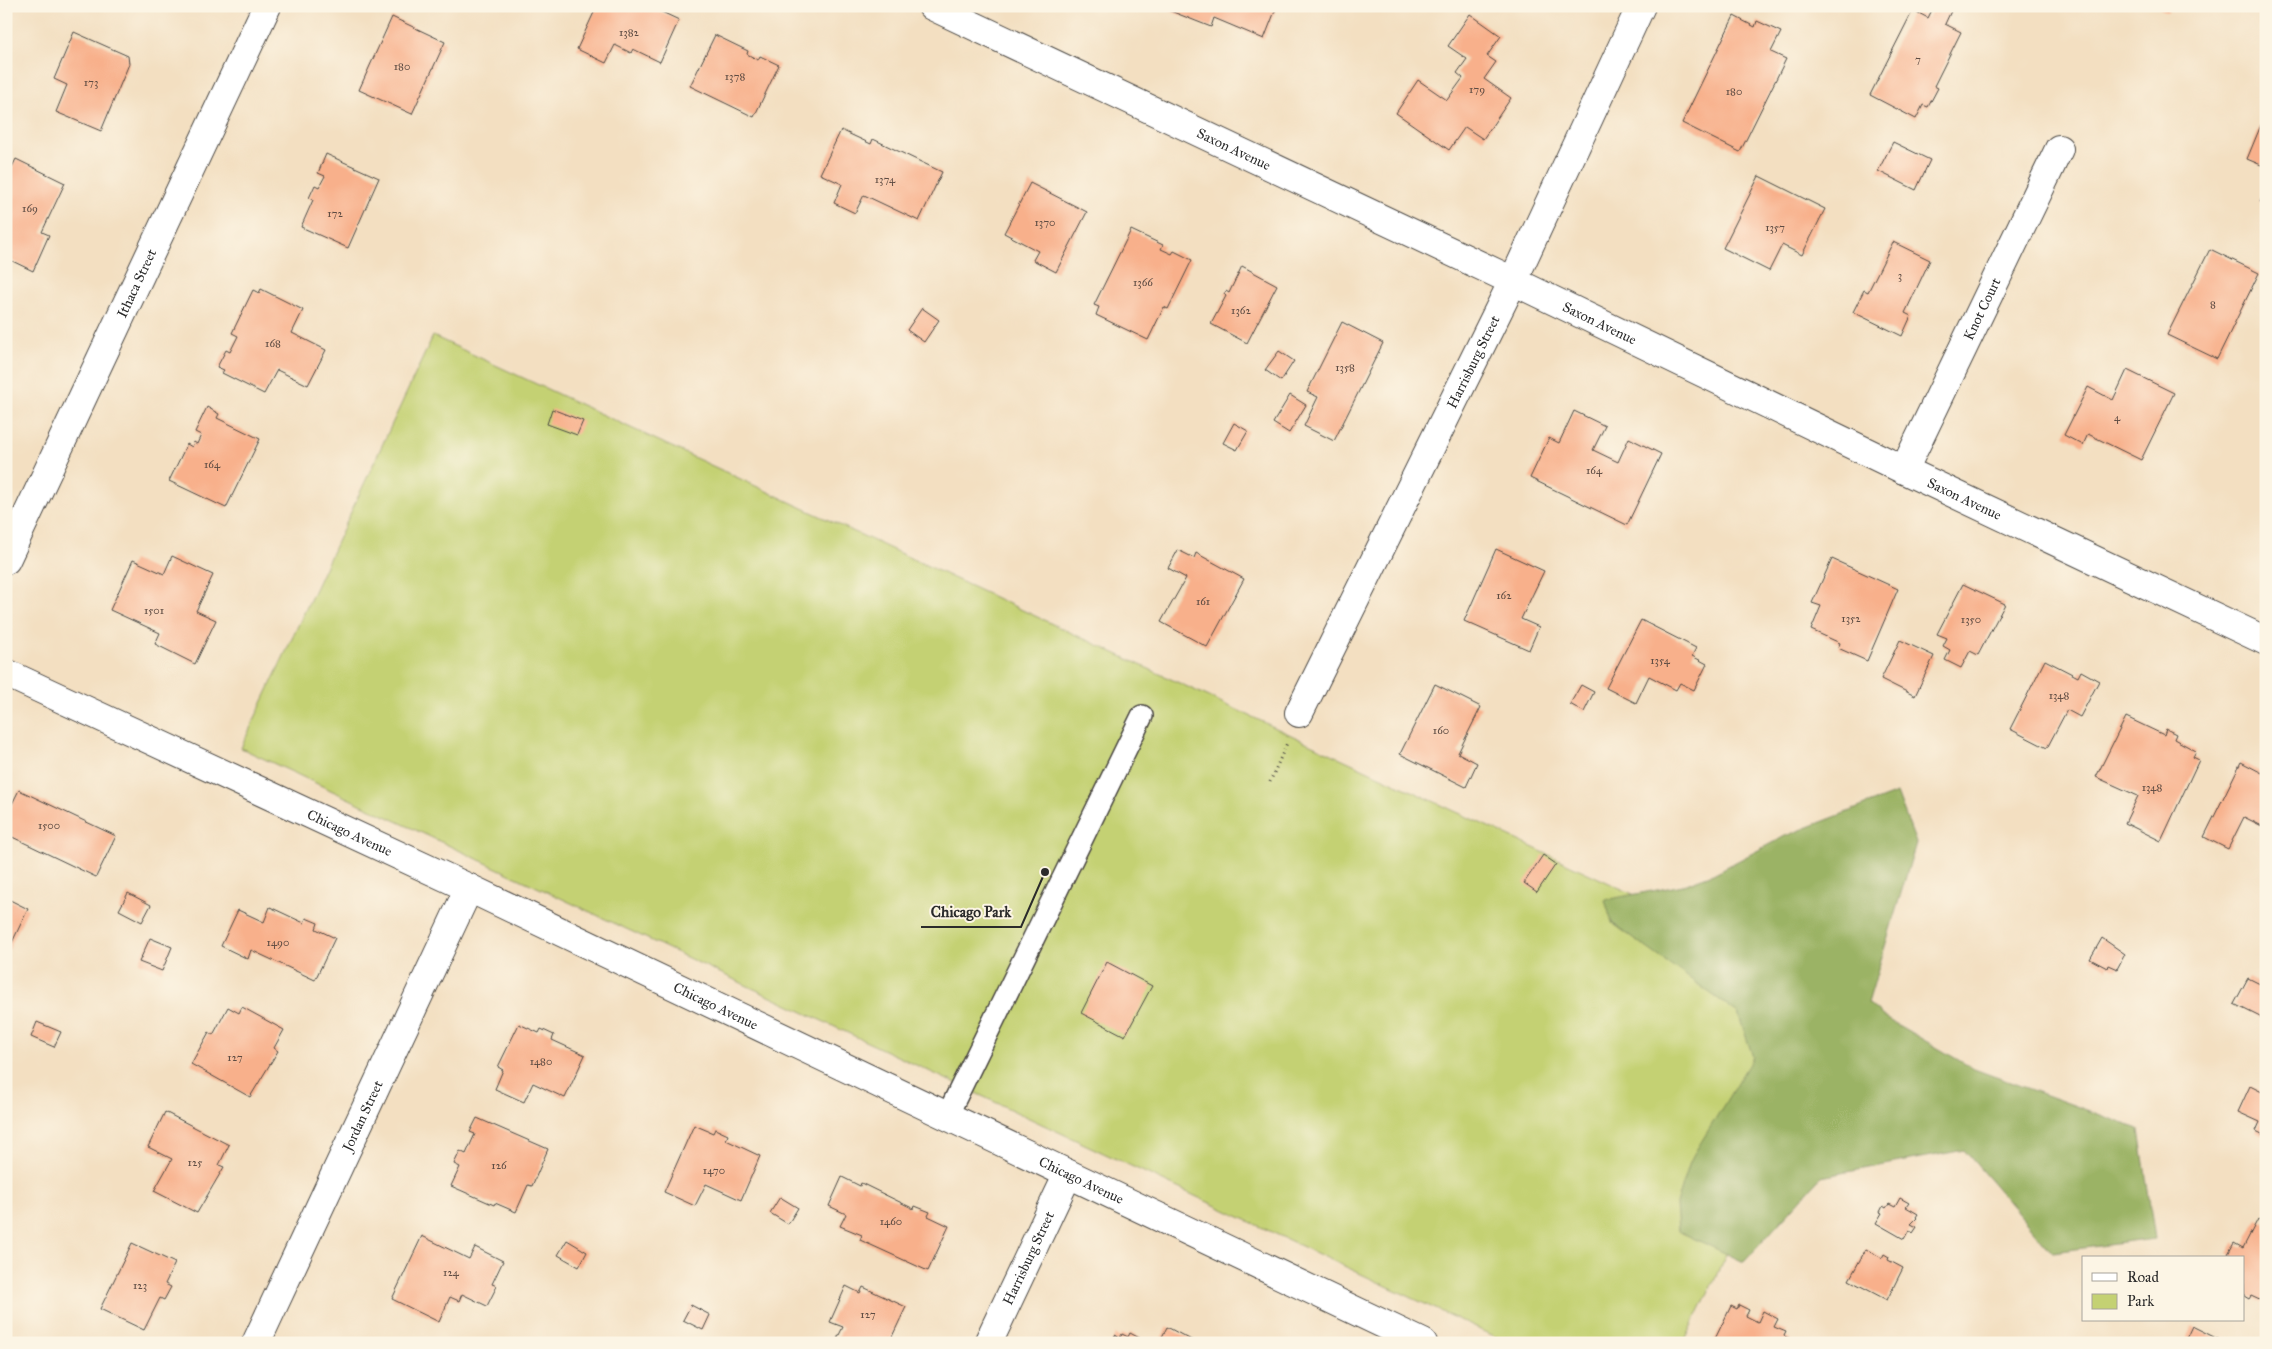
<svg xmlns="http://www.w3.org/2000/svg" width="2272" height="1349" font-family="'IM FELL Great Primer',serif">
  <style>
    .green { fill: #c4d173; stroke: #787e4f }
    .forest { fill: #9bb365; stroke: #636f48 }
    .building { fill: #f8b08b }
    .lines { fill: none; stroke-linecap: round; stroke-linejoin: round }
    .lane-casing { stroke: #494642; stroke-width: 24 }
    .street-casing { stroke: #494642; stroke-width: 30 }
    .secondary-casing { stroke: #494642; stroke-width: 30 }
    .path { stroke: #494642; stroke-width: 3; stroke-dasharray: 1 4; stroke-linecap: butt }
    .lane { stroke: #fff; stroke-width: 21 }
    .street { stroke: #fff; stroke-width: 28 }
    .secondary { stroke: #fff; stroke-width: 28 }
    .labels { text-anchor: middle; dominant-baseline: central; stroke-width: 4; stroke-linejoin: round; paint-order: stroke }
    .number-label { font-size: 11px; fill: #5e4c43 }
    .street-label { font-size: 14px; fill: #2b2b2b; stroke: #fcf5e5 }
    .leader { fill: none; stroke: #2b2b2b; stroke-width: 2 }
    .callout-dot { fill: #2b2b2b; stroke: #fcf5e5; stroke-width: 2 }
    .callout-label { font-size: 15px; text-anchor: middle; font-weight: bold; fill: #2b2b2b; stroke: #fcf5e5; stroke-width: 4; stroke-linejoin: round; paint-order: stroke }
  </style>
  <rect width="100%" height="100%" fill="#fcf5e5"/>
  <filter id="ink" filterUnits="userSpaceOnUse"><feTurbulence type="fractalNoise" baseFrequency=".02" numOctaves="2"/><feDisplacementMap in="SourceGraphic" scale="10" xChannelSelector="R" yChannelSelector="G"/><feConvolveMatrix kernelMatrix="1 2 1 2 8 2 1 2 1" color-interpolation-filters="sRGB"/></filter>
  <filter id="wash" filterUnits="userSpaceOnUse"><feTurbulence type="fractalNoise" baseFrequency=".0096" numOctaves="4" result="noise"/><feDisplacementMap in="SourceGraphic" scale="20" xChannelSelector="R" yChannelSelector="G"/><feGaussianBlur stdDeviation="1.12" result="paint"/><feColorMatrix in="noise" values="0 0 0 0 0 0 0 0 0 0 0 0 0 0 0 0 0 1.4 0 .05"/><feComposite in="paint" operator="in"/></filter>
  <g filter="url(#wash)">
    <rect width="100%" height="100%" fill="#f3dfc1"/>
    <polygon class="green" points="433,336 1850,995 1684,1343 1508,1343 241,748"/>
    <polygon class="forest" points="1897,793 1916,843 1868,1003 1884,1017 1974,1069 2139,1129 2155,1239 2052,1252 1964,1150 1821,1177 1744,1262 1678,1231 1676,1204 1689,1162 1753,1057 1738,1013 1612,923 1605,900 1683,885 1713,874 1785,836"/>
    <g id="blocks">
      <g class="building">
        <polygon points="597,6 649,6 679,20 660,62 633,49 631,53 615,45 606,63 577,49"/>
        <polygon points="1169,6 1277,6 1264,39 1214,18 1211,27 1168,10"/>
        <polygon points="1934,6 1942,6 1951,11 1945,24 1961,32 1934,86 1938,88 1928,107 1923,105 1916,119 1870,95 1913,10 1928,18"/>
        <polygon points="2156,6 2171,6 2167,12"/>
        <polygon points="1470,14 1501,36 1487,56 1496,62 1484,79 1511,98 1483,139 1465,127 1449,150 1396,113 1418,80 1447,100 1463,78 1457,73 1467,59 1448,46"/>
        <polygon points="1734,16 1755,27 1757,21 1781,32 1771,52 1786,59 1740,152 1682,123"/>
        <polygon points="392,17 445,42 412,114 359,90"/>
        <polygon points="74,32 128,56 129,64 101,131 56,112 67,85 54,79"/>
        <polygon points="715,35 748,51 747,54 758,60 760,56 779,65 754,117 690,86"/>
        <polygon points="2266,113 2266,167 2247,159"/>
        <polygon points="841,130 871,144 873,139 942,172 919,221 864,195 855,213 834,203 842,184 820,174"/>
        <polygon points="1893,142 1930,160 1916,190 1878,171"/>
        <polygon points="326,154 379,178 348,248 301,227 313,200 309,198 315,185 319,187 325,176 318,173"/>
        <polygon points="16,159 65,183 42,232 49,235 33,271 6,258 6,179"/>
        <polygon points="1759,176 1825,209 1802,255 1782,245 1769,271 1723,248"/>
        <polygon points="1030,183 1087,212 1056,272 1033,260 1038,251 1004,233"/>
        <polygon points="2266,188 2266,205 2260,202"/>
        <polygon points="1131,230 1163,245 1161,249 1172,254 1174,251 1192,260 1168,309 1164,307 1148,340 1096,315 1099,307 1094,305"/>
        <polygon points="1893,242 1930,260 1905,313 1911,316 1902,336 1853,312 1864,290 1868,292"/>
        <polygon points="2210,249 2259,273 2217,359 2167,335"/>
        <polygon points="1242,266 1277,285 1247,343 1211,324 1226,296 1224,294 1226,291 1229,293"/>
        <polygon points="261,289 303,310 292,333 326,350 308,385 277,370 264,394 222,373 224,370 217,367 226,350 230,352 238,336 232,333 253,290 259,293"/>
        <polygon points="922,308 939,320 924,342 907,330"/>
        <polygon points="1342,322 1383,343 1334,441 1304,426 1318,397 1307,392"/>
        <polygon points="1279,351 1294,361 1281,381 1265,370"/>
        <polygon points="2127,370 2174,393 2141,460 2088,434 2083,445 2064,435 2088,387 2113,400"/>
        <polygon points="1290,395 1306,405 1289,433 1273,423"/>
        <polygon points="207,407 219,414 217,418 260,439 226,508 169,481 187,444 192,447 194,442 197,444 201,435 195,432"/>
        <polygon points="552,409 583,421 577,435 547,424"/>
        <polygon points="1574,411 1605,426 1593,450 1618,462 1629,438 1661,454 1627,525 1530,478 1549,438 1559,443"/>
        <polygon points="1234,423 1248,431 1237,450 1223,443"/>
        <polygon points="1496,549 1544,571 1521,619 1539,627 1529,650 1464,621"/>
        <polygon points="1178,550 1194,558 1196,553 1244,579 1207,647 1161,622 1186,578 1168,568"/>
        <polygon points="172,556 213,575 196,611 216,620 195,664 155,644 160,633 110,610 133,560 164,574"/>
        <polygon points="1832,559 1898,589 1867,661 1838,648 1840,643 1811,630 1821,606 1812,603"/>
        <polygon points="1963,584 2005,604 1978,655 1970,651 1961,668 1945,660 1950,650 1943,646 1947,638 1937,634"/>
        <polygon points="1641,620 1696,648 1692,656 1707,664 1694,690 1680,683 1676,690 1649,676 1636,703 1606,688"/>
        <polygon points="1900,640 1934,656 1915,696 1881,679"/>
        <polygon points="2045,660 2078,677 2081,671 2099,681 2080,717 2067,710 2047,748 2010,729"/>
        <polygon points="1435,684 1481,707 1458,753 1477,763 1466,787 1400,754"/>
        <polygon points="1581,685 1594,692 1584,712 1570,704"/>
        <polygon points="2126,717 2164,735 2166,729 2176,734 2174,739 2196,751 2193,757 2199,760 2161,841 2125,823 2138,796 2096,777"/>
        <polygon points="2241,762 2266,775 2266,828 2244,817 2228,849 2204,837"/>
        <polygon points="19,790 116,836 96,877 6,834 6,816"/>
        <polygon points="1543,855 1556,864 1537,892 1524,883"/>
        <polygon points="128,893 151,905 142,922 119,910"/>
        <polygon points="6,898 28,909 6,955"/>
        <polygon points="270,907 304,923 306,918 318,923 316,929 335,938 315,980 251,950 248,959 221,946 238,910 264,922"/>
        <polygon points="150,938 172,947 162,971 139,962"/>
        <polygon points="2102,938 2125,954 2117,969 2108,965 2107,968 2090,959"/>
        <polygon points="1107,962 1152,986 1125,1036 1081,1013"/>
        <polygon points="2248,978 2266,987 2266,1020 2234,1004"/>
        <polygon points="228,1007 239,1013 242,1007 284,1030 274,1048 278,1051 250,1097 191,1064 209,1032 213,1035"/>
        <polygon points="37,1022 61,1032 54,1047 31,1037"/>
        <polygon points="519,1024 539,1033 541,1029 554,1035 552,1040 585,1055 565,1098 533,1083 524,1102 495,1089 503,1070 498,1067"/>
        <polygon points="2250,1086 2266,1094 2266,1136 2256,1131 2260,1122 2238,1112"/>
        <polygon points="165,1112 229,1145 219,1165 224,1167 197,1213 154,1191 172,1159 148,1147"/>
        <polygon points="477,1118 548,1149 532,1186 528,1185 516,1212 495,1203 494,1205 451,1186 460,1167 454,1164 460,1151 466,1154 475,1134 470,1132"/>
        <polygon points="694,1125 713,1133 715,1129 728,1135 726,1140 760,1156 741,1200 706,1184 695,1206 664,1192"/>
        <polygon points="842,1177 860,1186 861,1183 914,1209 915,1206 930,1212 928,1216 949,1226 928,1271 860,1240 862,1235 840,1226 846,1214 829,1206"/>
        <polygon points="780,1197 798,1208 788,1224 770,1213"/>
        <polygon points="1900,1198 1909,1203 1906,1207 1918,1214 1916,1217 1917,1218 1911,1224 1917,1227 1913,1233 1909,1230 1904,1239 1876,1223 1882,1213 1880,1212 1883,1206 1886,1208 1889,1204 1895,1207"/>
        <polygon points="2258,1219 2266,1223 2266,1303 2251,1296 2249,1299 2244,1296 2243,1258 2235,1258 2228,1254 2234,1243 2243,1248"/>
        <polygon points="422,1236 469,1259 475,1247 503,1261 492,1284 497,1286 487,1306 462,1294 459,1301 450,1297 439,1322 392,1299"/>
        <polygon points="567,1240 587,1252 579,1267 558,1255"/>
        <polygon points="132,1243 175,1263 165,1284 171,1287 164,1300 160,1298 144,1330 100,1309"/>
        <polygon points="1866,1249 1882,1258 1884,1254 1889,1257 1888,1260 1903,1268 1887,1300 1849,1280"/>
        <polygon points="846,1286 860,1293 863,1287 906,1307 889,1343 835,1343 843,1327 830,1322"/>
        <polygon points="691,1305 710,1315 703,1330 683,1320"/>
        <polygon points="1739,1305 1749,1310 1746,1316 1758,1322 1763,1311 1778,1319 1774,1327 1786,1332 1784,1336 1792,1340 1791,1343 1713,1343 1731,1306 1737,1309"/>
        <polygon points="2192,1326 2226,1343 2184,1343"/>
        <polygon points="1167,1327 1197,1343 1159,1343"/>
        <polygon points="1130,1333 1149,1343 1112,1343 1115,1335 1120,1338 1122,1334 1128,1337"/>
      </g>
    </g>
  </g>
  <g filter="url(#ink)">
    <use href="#blocks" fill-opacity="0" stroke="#494642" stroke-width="1"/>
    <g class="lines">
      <defs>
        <polyline id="lane" points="947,1116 1142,716"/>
        <g id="street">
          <path id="s1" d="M 1904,470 L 2059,149"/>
          <path id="s2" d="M 6,560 L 267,6"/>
          <path id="s3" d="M 6,673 L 469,888 L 1423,1343"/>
          <path id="s4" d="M 1299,713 L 1513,281 L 1641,6"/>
          <path id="s5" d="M 256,1343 L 469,888"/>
          <path id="s6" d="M 988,1343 L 1068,1174"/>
        </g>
        <g id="secondary">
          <path id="s7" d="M 932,6 L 1513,281 L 1904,470 L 2266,641"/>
        </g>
      </defs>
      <use href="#lane" class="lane-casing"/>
      <use href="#street" class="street-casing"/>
      <use href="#secondary" class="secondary-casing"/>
      <polyline class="path" points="1270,782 1287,743"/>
      <use href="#lane" class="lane"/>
      <use href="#street" class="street"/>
      <use href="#secondary" class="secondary"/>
    </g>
  </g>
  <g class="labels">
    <g class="number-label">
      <text x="629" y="32">1382</text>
      <text x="1918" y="59">7</text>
      <text x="402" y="66">180</text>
      <text x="735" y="76">1378</text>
      <text x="91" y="82">173</text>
      <text x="1477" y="89">179</text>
      <text x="1734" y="91">180</text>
      <text x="885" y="179">1374</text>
      <text x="30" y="208">169</text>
      <text x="335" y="213">172</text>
      <text x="1045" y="222">1370</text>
      <text x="1775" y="227">1357</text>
      <text x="1900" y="275">3</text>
      <text x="1143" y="282">1366</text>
      <text x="2213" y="304">8</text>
      <text x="1241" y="310">1362</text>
      <text x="273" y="343">168</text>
      <text x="1345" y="367">1358</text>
      <text x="2117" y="417">4</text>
      <text x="212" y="464">164</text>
      <text x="1594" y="470">164</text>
      <text x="1504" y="595">162</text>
      <text x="1203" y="601">161</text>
      <text x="154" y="610">1501</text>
      <text x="1851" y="618">1352</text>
      <text x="1971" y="619">1350</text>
      <text x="1660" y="660">1354</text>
      <text x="2059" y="695">1348</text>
      <text x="1441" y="730">160</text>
      <text x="2152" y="787">1348</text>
      <text x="49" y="825">1500</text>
      <text x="278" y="942">1490</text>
      <text x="235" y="1057">127</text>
      <text x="541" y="1061">1480</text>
      <text x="195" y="1162">125</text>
      <text x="499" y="1165">126</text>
      <text x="714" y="1170">1470</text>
      <text x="891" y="1221">1460</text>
      <text x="451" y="1272">124</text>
      <text x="140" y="1285">123</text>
      <text x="868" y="1314">127</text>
    </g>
    <g class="street-label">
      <text stroke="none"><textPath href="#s7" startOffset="334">Saxon Avenue</textPath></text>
      <text stroke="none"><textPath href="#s2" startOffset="306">Ithaca Street</textPath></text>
      <text stroke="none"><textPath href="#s1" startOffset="179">Knot Court</textPath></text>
      <text stroke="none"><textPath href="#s7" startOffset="739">Saxon Avenue</textPath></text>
      <text stroke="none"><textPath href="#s4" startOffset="392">Harrisburg Street</textPath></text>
      <text stroke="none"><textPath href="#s7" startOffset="1144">Saxon Avenue</textPath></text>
      <text stroke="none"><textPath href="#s3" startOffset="379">Chicago Avenue</textPath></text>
      <text stroke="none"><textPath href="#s3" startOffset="784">Chicago Avenue</textPath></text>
      <text stroke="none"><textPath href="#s5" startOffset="251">Jordan Street</textPath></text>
      <text stroke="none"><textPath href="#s3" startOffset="1189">Chicago Avenue</textPath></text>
      <text stroke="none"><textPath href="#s6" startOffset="94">Harrisburg Street</textPath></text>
    </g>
  </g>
  <path class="leader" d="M1045 872L1021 927H921"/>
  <circle class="callout-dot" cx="1045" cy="872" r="5"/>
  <g class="callout-label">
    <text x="971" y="917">Chicago Park</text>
  </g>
  <rect width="2272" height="1349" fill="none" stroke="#fcf5e5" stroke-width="25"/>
  <rect x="2082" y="1256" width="162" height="65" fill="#fcf5e5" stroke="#a8a49b"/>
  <rect x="2092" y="1273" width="25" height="8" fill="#ffffff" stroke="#a8a49b"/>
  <text x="2127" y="1282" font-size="15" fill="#2b2b2b">Road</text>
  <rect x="2092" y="1294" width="25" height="15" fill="#c4d173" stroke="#a8a49b"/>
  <text x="2127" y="1306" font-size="15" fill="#2b2b2b">Park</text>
</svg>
